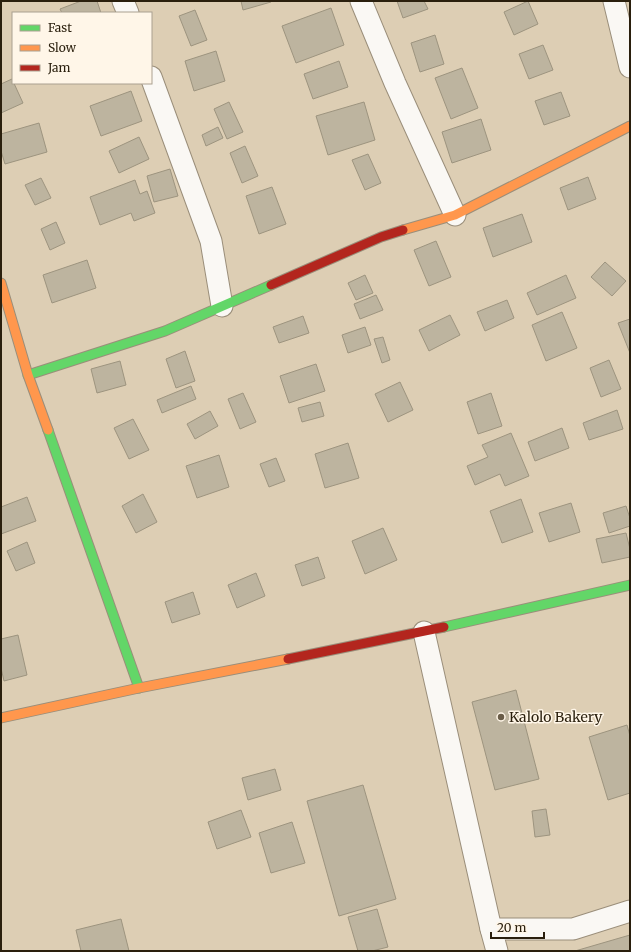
<svg xmlns="http://www.w3.org/2000/svg" width="631" height="952" font-family="Merriweather,serif">
  <style>
    .building { fill: #bdb49f; stroke: #9d947f }
    .lines { fill: none; stroke-linecap: round; stroke-linejoin: round }
    .street-casing { stroke: #9a8e7a; stroke-width: 23 }
    .fast-casing { stroke: #9a8e7a; stroke-width: 11 }
    .slow-casing { stroke: #9a8e7a; stroke-width: 11 }
    .jam-casing { stroke: #9a8e7a; stroke-width: 11 }
    .street { stroke: #faf8f4; stroke-width: 21 }
    .fast { stroke: #63d668; stroke-width: 9 }
    .slow { stroke: #ff974d; stroke-width: 9 }
    .jam { stroke: #b3261e; stroke-width: 9 }
    .poi-dot { fill: #695c47; stroke: #fff6e8; stroke-width: 1.5 }
    .labels { text-anchor: middle; dominant-baseline: central; stroke-width: 3; stroke-linejoin: round; paint-order: stroke }
    .poi-label { font-size: 14px; fill: #2a1f0d; stroke: #fff6e8; text-anchor: start }
  </style>
  <rect width="100%" height="100%" fill="#ddceb4"/>
  <g class="building">
    <polygon points="81,1 97,1 101,13 62,13 60,9"/>
    <polygon points="241,1 271,1 271,2 243,10"/>
    <polygon points="397,1 424,1 428,9 403,18"/>
    <polygon points="528,1 538,24 514,35 504,12"/>
    <polygon points="331,8 344,45 296,63 282,26"/>
    <polygon points="195,10 207,40 191,46 179,16"/>
    <polygon points="435,35 444,64 420,72 411,43"/>
    <polygon points="543,45 553,70 529,79 519,54"/>
    <polygon points="216,51 225,81 194,91 185,61"/>
    <polygon points="339,61 348,87 313,99 304,74"/>
    <polygon points="462,68 478,108 451,119 435,78"/>
    <polygon points="12,79 23,103 1,113 1,84"/>
    <polygon points="131,91 142,121 101,136 90,106"/>
    <polygon points="561,92 570,116 544,125 535,101"/>
    <polygon points="229,102 243,132 227,139 214,109"/>
    <polygon points="364,102 375,140 328,155 316,116"/>
    <polygon points="481,119 491,150 452,163 442,132"/>
    <polygon points="39,123 47,152 5,164 1,151 1,134"/>
    <polygon points="218,127 223,138 206,146 202,135"/>
    <polygon points="139,137 149,159 119,173 109,151"/>
    <polygon points="245,146 258,176 242,183 230,153"/>
    <polygon points="368,154 381,183 365,190 352,160"/>
    <polygon points="170,169 178,196 154,202 147,176"/>
    <polygon points="588,177 596,199 568,210 560,188"/>
    <polygon points="41,178 51,198 35,205 25,185"/>
    <polygon points="135,180 140,194 147,191 155,213 134,221 131,213 100,225 90,197"/>
    <polygon points="272,187 286,224 259,234 246,196"/>
    <polygon points="522,214 532,242 493,257 483,228"/>
    <polygon points="56,222 65,243 50,250 41,229"/>
    <polygon points="436,241 451,277 429,286 414,250"/>
    <polygon points="87,260 96,288 52,303 43,275"/>
    <polygon points="605,262 626,281 612,296 591,277"/>
    <polygon points="365,275 373,293 356,300 348,283"/>
    <polygon points="566,275 576,298 537,315 527,293"/>
    <polygon points="376,295 383,310 360,319 354,304"/>
    <polygon points="507,300 514,318 485,331 477,312"/>
    <polygon points="562,312 577,348 546,361 532,325"/>
    <polygon points="450,315 460,335 429,351 419,330"/>
    <polygon points="303,316 309,333 279,343 273,327"/>
    <polygon points="630,319 630,353 618,323"/>
    <polygon points="365,327 371,345 348,353 342,335"/>
    <polygon points="383,337 390,360 382,363 374,339"/>
    <polygon points="185,351 195,381 176,388 166,359"/>
    <polygon points="609,360 621,389 601,397 590,368"/>
    <polygon points="120,361 126,385 97,393 91,369"/>
    <polygon points="316,364 325,391 289,403 280,376"/>
    <polygon points="400,382 413,410 388,422 375,394"/>
    <polygon points="191,386 196,399 162,413 157,400"/>
    <polygon points="243,393 256,422 240,429 228,399"/>
    <polygon points="491,393 502,426 478,434 467,402"/>
    <polygon points="320,402 324,416 302,422 298,408"/>
    <polygon points="617,410 623,429 589,440 583,423"/>
    <polygon points="210,411 218,426 195,439 187,424"/>
    <polygon points="133,419 149,450 129,459 114,428"/>
    <polygon points="562,428 569,448 535,461 528,442"/>
    <polygon points="511,433 529,476 505,486 500,474 475,485 467,466 488,457 482,445"/>
    <polygon points="348,443 359,478 325,488 315,454"/>
    <polygon points="219,455 229,487 197,498 186,466"/>
    <polygon points="276,458 285,481 269,487 260,464"/>
    <polygon points="143,494 157,522 136,533 122,506"/>
    <polygon points="27,497 36,521 1,534 1,507"/>
    <polygon points="521,499 533,532 502,543 490,511"/>
    <polygon points="571,503 580,532 549,542 539,513"/>
    <polygon points="626,506 630,518 630,526 609,533 603,513"/>
    <polygon points="383,528 397,560 365,574 352,541"/>
    <polygon points="626,533 630,549 630,557 602,563 596,539"/>
    <polygon points="27,542 35,563 16,571 7,551"/>
    <polygon points="318,557 325,578 302,586 295,565"/>
    <polygon points="256,573 265,596 237,608 228,585"/>
    <polygon points="193,592 200,614 172,623 165,602"/>
    <polygon points="18,635 27,675 4,681 1,668 1,639"/>
    <polygon points="516,690 539,779 495,790 472,702"/>
    <polygon points="627,725 630,736 630,793 608,800 589,737"/>
    <polygon points="275,769 281,790 248,800 242,778"/>
    <polygon points="363,785 396,899 339,916 307,801"/>
    <polygon points="546,809 550,835 535,837 532,811"/>
    <polygon points="241,810 251,837 217,849 208,822"/>
    <polygon points="292,822 305,863 271,873 259,833"/>
    <polygon points="377,909 388,947 372,951 358,951 348,917"/>
    <polygon points="121,919 129,951 81,951 76,930"/>
    <polygon points="630,935 630,951 575,951"/>
  </g>
  <g class="lines">
    <defs>
      <g id="street">
        <polyline points="123,1 128,13"/>
        <polyline points="361,1 395,83 455,215"/>
        <polyline points="614,1 630,67"/>
        <polyline points="151,77 211,241 222,306"/>
        <polyline points="424,632 491,929 497,951"/>
        <polyline points="491,929 573,929 630,911"/>
      </g>
      <g id="fast">
        <polyline points="28,375 165,331 271,285"/>
        <polyline points="48,430 139,688"/>
        <polyline points="444,627 630,585"/>
      </g>
      <g id="slow">
        <polyline points="403,230 455,215 630,126"/>
        <polyline points="1,283 28,375 48,430"/>
        <polyline points="1,718 139,688 288,659"/>
      </g>
      <g id="jam">
        <polyline points="271,285 381,237 403,230"/>
        <polyline points="288,659 444,627"/>
      </g>
    </defs>
    <use href="#street" class="street-casing"/>
    <use href="#fast" class="fast-casing"/>
    <use href="#slow" class="slow-casing"/>
    <use href="#jam" class="jam-casing"/>
    <use href="#street" class="street"/>
    <use href="#fast" class="fast"/>
    <use href="#slow" class="slow"/>
    <use href="#jam" class="jam"/>
  </g>
  <circle class="poi-dot" cx="501" cy="717" r="4"/>
  <g class="labels">
    <g class="poi-label">
      <text x="509" y="717">Kalolo Bakery</text>
    </g>
  </g>
  <rect width="631" height="952" fill="none" stroke="#2a1f0d" stroke-width="4"/>
  <rect x="12" y="12" width="140" height="72" fill="#fff6e8" stroke="#aaa090"/>
  <rect x="20" y="25" width="20" height="6" fill="#63d668" stroke="#aaa090"/>
  <text x="48" y="32" font-size="12" fill="#2a1f0d">Fast</text>
  <rect x="20" y="45" width="20" height="6" fill="#ff974d" stroke="#aaa090"/>
  <text x="48" y="52" font-size="12" fill="#2a1f0d">Slow</text>
  <rect x="20" y="65" width="20" height="6" fill="#b3261e" stroke="#aaa090"/>
  <text x="48" y="72" font-size="12" fill="#2a1f0d">Jam</text>
  <path d="M491 932v6h53v-6" fill="none" stroke="#2a1f0d" stroke-width="2"/>
  <text x="497" y="932" font-size="12" fill="#2a1f0d" stroke="#fff6e8" stroke-width="3" paint-order="stroke">20 m</text>
</svg>
